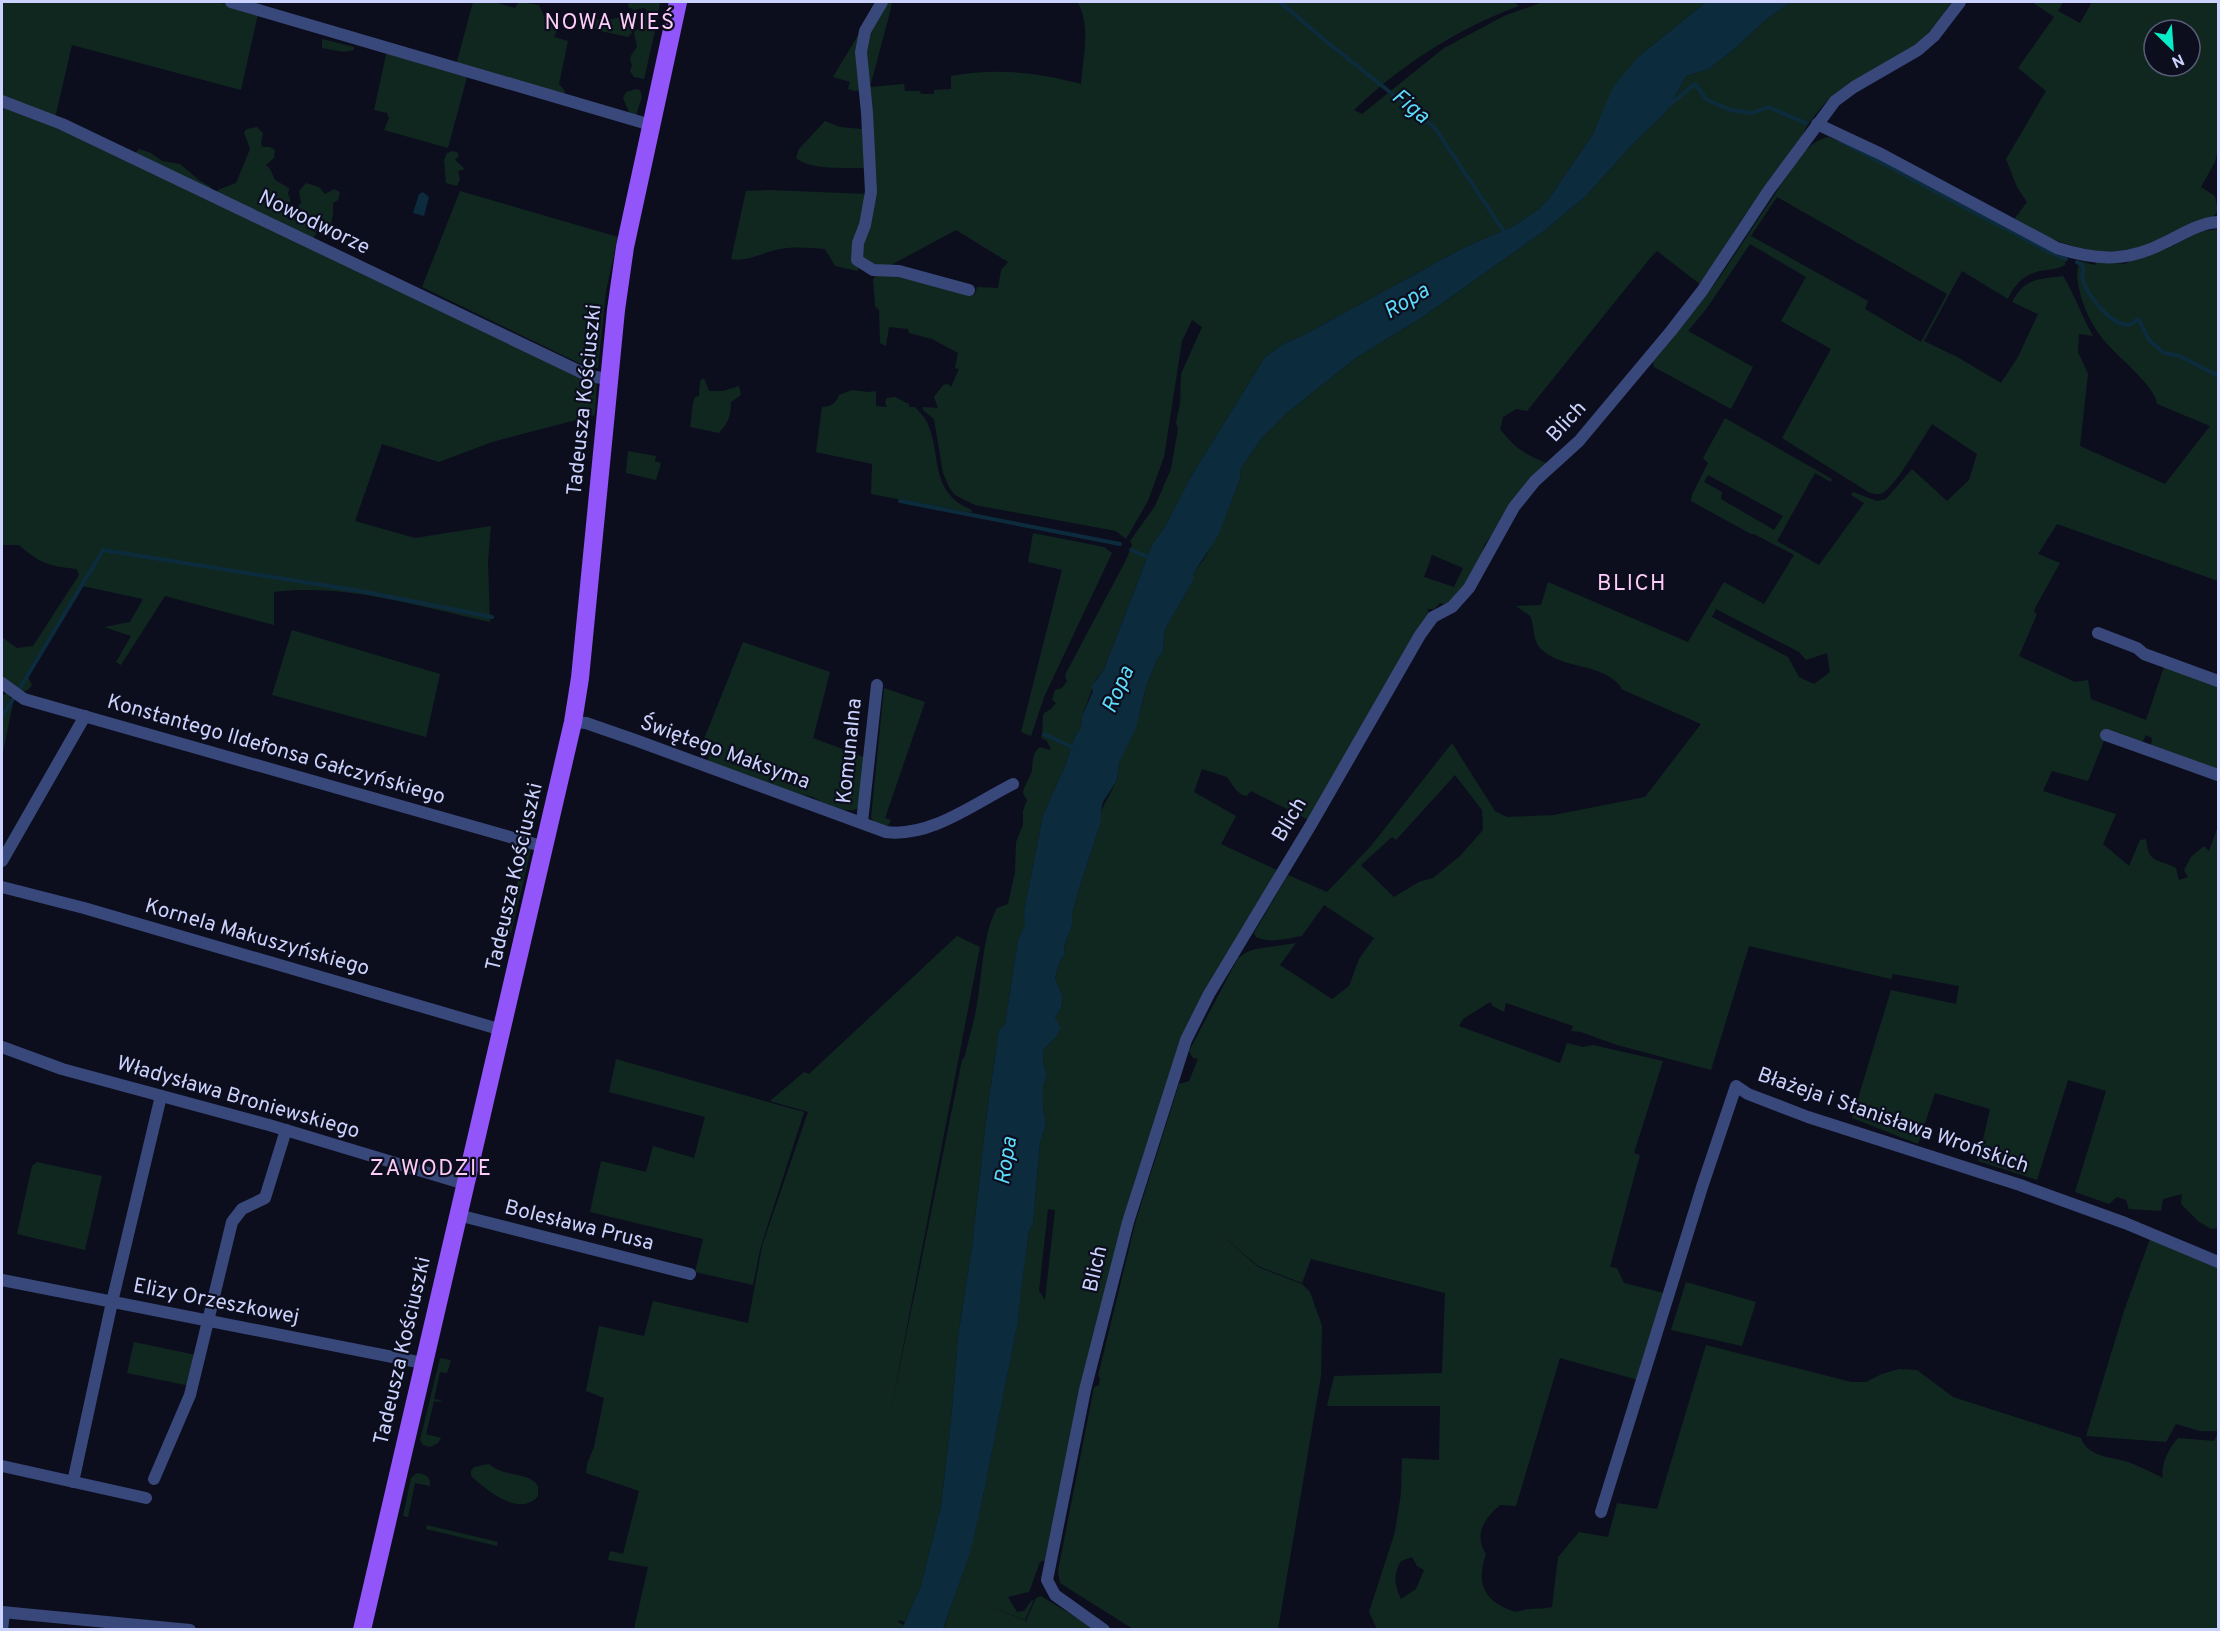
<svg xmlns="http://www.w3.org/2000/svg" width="2220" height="1631" font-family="Overpass,sans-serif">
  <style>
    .green { fill: #102720; fill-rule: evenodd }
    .water { fill: #0c2b3d }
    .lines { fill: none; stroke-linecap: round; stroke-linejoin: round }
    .stream { stroke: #0c2b3d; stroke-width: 4 }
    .street { stroke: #39487b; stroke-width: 12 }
    .primary { stroke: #9155fa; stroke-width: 18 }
    .labels { text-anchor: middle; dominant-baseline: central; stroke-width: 4.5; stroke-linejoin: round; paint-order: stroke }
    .street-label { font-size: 21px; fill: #cbd2fd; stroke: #0c0e1d }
    .neighbourhood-label { font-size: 22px; letter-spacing: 1.5px; fill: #fdccf8; stroke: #0c0e1d }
    .water-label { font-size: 22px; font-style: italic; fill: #5cdafa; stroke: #0c0e1d }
  </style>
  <rect width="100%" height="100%" fill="#0c0e1d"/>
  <g class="green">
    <polygon points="2,2 218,2 258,14 241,90 72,45 55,118 2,96"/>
    <polygon points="473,2 494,2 515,8 519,2 539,5 544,16 561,21 554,37 568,41 559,84 565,91 564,95 456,65"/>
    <path d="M 629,2 L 660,2 L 655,31 L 644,79 L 634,77 L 630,71 L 632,65 C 628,57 632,54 637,47 L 634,32 L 641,27 L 647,10 L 644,8 L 634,10 L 628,7 Z"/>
    <path d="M 885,2 L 892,2 L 890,12 L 870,87 L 904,84 L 905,91 L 920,91 L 921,94 L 934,94 L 934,90 L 951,89 L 951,76 C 998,68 1035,72 1081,84 C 1083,57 1091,27 1078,3 L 1075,2 L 1514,2 L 1519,6 C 1458,28 1401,65 1354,110 L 1362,114 L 1444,48 L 1504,16 L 1543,2 L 1706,2 L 1638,57 L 1603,114 L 1593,134 L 1550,197 L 1539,209 L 1512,227 L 1463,248 L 1302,336 L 1287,342 L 1265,357 L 1193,473 L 1164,528 L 1152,545 L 1104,669 L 1096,679 L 1082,716 L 1081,728 L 1075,736 L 1065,766 L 1043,815 L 1024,911 L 1026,925 L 1018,940 L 1005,1024 L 999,1030 L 987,1112 L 972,1246 L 958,1337 L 951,1420 L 941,1506 L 921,1585 L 905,1622 L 899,1620 L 898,1622 L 904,1625 L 902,1629 L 634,1629 L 648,1567 L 608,1560 L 610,1551 L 623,1554 L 639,1491 L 586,1473 L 587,1464 L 594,1447 L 604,1398 L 586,1391 L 599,1326 L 644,1336 L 653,1301 L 748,1323 L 762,1246 L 808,1112 L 770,1101 L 804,1072 L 809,1074 L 957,936 L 980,947 L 891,1410 L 962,1060 L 965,1056 C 968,1041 973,1026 976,1010 C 982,980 982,935 997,908 L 1008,904 L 1015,872 L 1016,842 L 1023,825 L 1023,811 L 1027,800 L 1023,793 C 1025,783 1030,778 1032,770 C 1033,761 1032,753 1040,747 L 1049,750 L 1051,749 L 1046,740 L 1041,738 C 1044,729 1041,722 1044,713 L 1051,709 L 1056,703 L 1052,700 L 1055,690 L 1062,688 L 1067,681 L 1065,675 L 1126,560 L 1132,545 L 1130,541 L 1155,506 L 1171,469 L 1178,429 L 1176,422 L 1180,404 L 1181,374 L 1202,327 L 1192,320 L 1182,341 L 1164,457 L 1148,501 L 1126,539 L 1116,531 L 975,505 L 955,495 L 949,487 L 943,473 L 934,419 L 923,410 L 923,407 L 938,408 L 934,397 L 943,385 L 948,384 L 951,387 L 959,369 L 955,368 L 958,353 L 932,339 L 909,333 L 908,329 L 889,327 L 886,346 L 880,343 L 879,310 L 875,306 L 873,280 L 876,274 L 882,273 L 970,295 L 975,294 L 977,287 L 998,288 L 1001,270 L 1008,262 L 956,230 L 891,265 L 872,265 L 861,256 L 862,245 L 873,204 L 865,76 L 868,34 Z"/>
    <path d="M 1791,2 L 1952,2 C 1941,17 1931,32 1916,44 C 1884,71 1849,74 1820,109 C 1813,118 1806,125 1802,137 L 1742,219 L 1701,285 L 1657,251 L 1651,257 L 1527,411 L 1516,409 L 1503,417 L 1500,429 C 1515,448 1524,454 1546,463 L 1524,485 L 1510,503 L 1496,530 L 1485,544 L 1480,559 L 1461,591 L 1448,605 L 1440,603 L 1434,609 L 1427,609 L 1431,615 L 1311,821 L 1251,791 L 1247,796 L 1242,795 L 1236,790 L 1227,777 L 1202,769 L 1194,792 L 1236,816 L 1221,844 L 1279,871 L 1175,1064 L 1135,1180 L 1081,1391 L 1045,1560 L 1040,1562 L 1029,1592 L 1008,1597 L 1017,1612 L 1024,1611 L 1031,1601 L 1034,1600 L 1025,1620 L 977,1601 L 1026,1621 L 1036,1598 L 1041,1596 L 1095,1629 L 943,1630 L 971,1548 L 984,1492 L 1018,1322 L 1020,1296 L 1029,1231 L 1033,1224 L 1040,1144 L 1046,1123 L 1043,1109 L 1043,1087 L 1047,1074 L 1043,1062 L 1044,1049 L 1055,1038 L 1055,1018 L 1061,1008 L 1063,997 L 1055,978 L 1060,961 L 1065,954 L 1064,946 L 1072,926 L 1072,914 L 1080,886 L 1101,822 L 1101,811 L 1117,780 L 1119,763 L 1141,709 L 1147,684 L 1157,660 L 1163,652 L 1165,629 L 1193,581 L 1193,574 L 1206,556 L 1224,519 L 1240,479 L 1241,468 L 1262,438 L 1288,412 L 1356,358 L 1421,318 L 1540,234 L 1585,197 L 1632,145 L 1667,111 L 1686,76 L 1709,69 L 1739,45 L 1763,22 ZM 1432,555 L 1463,568 L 1454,587 L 1424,577 ZM 1048,1209 L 1055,1210 L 1045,1300 L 1039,1291 Z"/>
    <path d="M 2032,2 L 2063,2 L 2058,11 L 2080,23 L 2092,2 L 2218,2 L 2218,148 L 2215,162 L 2201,187 L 2215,196 L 2218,211 L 2213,217 C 2194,221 2185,229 2167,237 C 2107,265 2069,248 2013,221 L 2027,202 L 2017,187 L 2006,159 L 2046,91 L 2018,68 L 2054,17 ZM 2154,30 L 2190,30 L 2190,66 L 2154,66 Z"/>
    <polygon points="626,16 631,22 632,33 628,37 596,30 593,26 594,21 602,18 608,20"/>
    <polygon points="860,32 863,90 855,91 848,89 850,82 833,77"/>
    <polygon points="322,39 354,47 354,50 344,52 322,48"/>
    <polygon points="389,52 467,77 448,148 384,130 389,118 387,113 374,110 386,55"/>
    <polygon points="636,89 640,90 642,97 636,115 629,112 623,98 626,92"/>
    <path d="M 2,103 L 134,154 L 139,149 L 151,153 L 162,161 L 180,164 L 199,180 L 211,187 L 210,192 L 212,194 L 220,189 L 236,183 L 250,149 L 244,132 L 247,129 L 257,127 L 263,133 L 261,143 L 262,147 L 270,147 L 275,150 L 274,158 L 266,165 L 270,169 L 275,180 L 289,188 L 288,194 L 291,201 L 288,203 L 287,208 L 294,211 L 301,203 L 299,191 L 306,183 L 319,187 L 325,194 L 334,189 L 340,192 L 338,200 L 333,203 L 333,214 L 329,234 L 317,230 L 313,240 L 597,382 L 595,415 L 492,442 L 439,462 L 382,444 L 355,521 L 415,538 L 491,526 L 488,561 L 490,622 C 420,607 347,583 274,592 L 274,625 L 165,596 L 121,665 L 116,662 L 131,636 L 104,627 L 130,622 L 143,599 L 82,586 L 28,677 L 32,685 L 28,690 L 22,692 L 2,679 L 2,637 L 17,648 L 33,646 L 79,575 L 77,569 C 50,566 40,564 19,545 L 2,545 Z"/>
    <path d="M 825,121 L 840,127 L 862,129 L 864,168 C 846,168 809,170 796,158 L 799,149 Z"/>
    <path d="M 1829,137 L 1862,151 L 1936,191 C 1944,199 1955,202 1965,207 C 1998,225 2032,242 2066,257 L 2065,265 C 2058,269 2053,269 2046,270 C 2027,272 2015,282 2008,299 L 1962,271 L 1924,341 L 1959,358 L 2001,383 L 2018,357 L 2038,314 L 2012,302 C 2026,277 2037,280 2063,276 C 2074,293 2082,317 2093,336 L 2079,334 L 2078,352 L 2088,374 L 2080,446 L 2165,484 L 2210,426 L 2157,404 C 2156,386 2115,355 2102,338 C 2092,325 2086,312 2081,297 C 2078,283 2075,274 2080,261 L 2095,265 L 2097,261 L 2125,264 L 2132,259 L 2171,247 L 2198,232 L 2218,229 L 2218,581 L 2057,524 L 2038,554 L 2060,563 L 2035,608 L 2034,612 L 2037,614 L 2019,656 L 2075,682 L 2088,680 L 2091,699 L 2146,720 L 2165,664 L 2218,684 L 2218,771 L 2151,745 L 2152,738 L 2146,735 L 2142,743 L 2107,733 L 2088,781 L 2052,771 L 2043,791 L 2116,814 L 2103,844 L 2129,866 L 2140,840 L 2146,839 C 2148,864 2157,858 2176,868 L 2179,880 L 2188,877 L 2184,870 L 2191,857 L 2204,846 L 2209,851 L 2218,826 L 2218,1228 L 2211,1229 L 2198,1221 L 2181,1204 L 2182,1194 L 2163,1199 L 2161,1211 L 2129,1209 L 2126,1200 L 2117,1197 L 2109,1204 L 2075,1192 L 2106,1091 L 2068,1080 L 2037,1180 L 1978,1161 L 1990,1109 L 1935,1093 L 1918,1144 L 1852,1118 L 1891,990 L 1956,1004 L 1959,986 L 1893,974 L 1891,979 L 1749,946 L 1711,1070 L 1617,1045 L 1581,1032 L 1571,1031 L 1573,1026 L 1506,1003 L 1504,1012 L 1493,1006 L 1490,1002 L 1463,1019 L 1459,1026 L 1560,1063 L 1567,1043 L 1583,1047 L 1593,1045 L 1663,1061 L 1634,1153 L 1640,1155 L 1610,1267 L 1617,1268 L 1624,1283 L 1664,1293 L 1638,1380 L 1560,1358 L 1516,1506 L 1500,1505 C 1485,1518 1473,1534 1486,1554 C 1475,1584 1485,1603 1516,1612 C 1529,1607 1539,1610 1552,1607 L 1558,1557 L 1579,1532 L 1608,1537 L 1617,1503 L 1657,1509 L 1706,1345 L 1851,1382 L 1866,1382 L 1882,1374 L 1899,1369 L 1917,1370 L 1953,1397 L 2081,1438 C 2088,1459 2115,1456 2133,1464 C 2143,1468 2153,1473 2163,1478 C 2160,1466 2169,1448 2178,1438 L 2214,1441 L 2218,1433 L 2218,1629 L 1377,1629 L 1369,1612 L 1395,1532 L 1401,1493 L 1402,1458 L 1439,1460 L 1440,1406 L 1327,1406 L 1334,1376 L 1442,1373 L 1445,1293 L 1311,1259 L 1302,1283 L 1258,1266 L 1216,1230 L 1258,1267 L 1302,1284 L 1310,1292 L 1322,1326 L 1321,1376 L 1278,1629 L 1133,1629 L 1060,1583 L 1058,1571 L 1094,1387 L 1099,1385 L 1100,1378 L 1098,1376 L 1136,1220 L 1179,1084 L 1189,1081 L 1198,1059 L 1193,1058 L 1189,1051 L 1238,958 L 1247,952 L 1256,949 L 1296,943 L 1280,965 L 1332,999 L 1349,986 L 1359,959 L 1374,938 L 1324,905 L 1302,936 C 1287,938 1270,944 1256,937 L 1254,933 L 1288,875 L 1327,892 L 1371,846 L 1452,743 L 1495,811 L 1507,817 L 1554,815 L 1645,797 L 1701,724 L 1621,689 L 1621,687 C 1602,662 1561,670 1540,648 C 1532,639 1535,625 1530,616 L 1516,606 L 1541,605 L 1548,582 L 1688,642 L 1724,582 L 1764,604 L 1794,555 L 1754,534 L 1751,534 L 1691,501 L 1692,495 L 1708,463 L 1703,458 L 1725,418 L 1832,479 L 1831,482 L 1815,473 L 1777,541 L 1819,565 L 1864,503 L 1851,495 L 1853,492 L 1877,501 L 1886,499 L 1912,469 L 1947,501 L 1969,480 L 1977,454 L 1932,424 C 1922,439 1897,484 1884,492 C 1880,495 1876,494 1870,493 L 1782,438 L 1831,349 L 1781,321 L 1806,277 L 1750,244 L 1707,308 L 1688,331 L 1753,367 L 1731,409 L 1654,367 L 1653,362 L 1719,278 L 1801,155 C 1810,146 1816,139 1829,137 ZM 1777,197 L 1947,294 L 1921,342 L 1865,309 L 1868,301 L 1751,236 ZM 1708,475 L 1783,516 L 1774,530 L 1721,499 L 1722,492 L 1704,482 ZM 1716,609 L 1799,652 L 1806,660 L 1827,653 L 1830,672 L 1814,684 L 1799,677 L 1788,657 L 1712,617 ZM 1455,775 L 1482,810 L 1483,830 L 1460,856 L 1433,878 L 1419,882 L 1394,897 L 1361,865 L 1392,837 L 1396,840 ZM 1412,1557 L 1417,1566 L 1424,1570 L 1416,1589 L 1401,1599 C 1394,1584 1393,1575 1401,1561 Z"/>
    <polygon points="452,151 457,152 459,156 455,159 457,162 465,169 458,171 460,179 457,186 446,183 444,160 447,153"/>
    <path d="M 768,190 L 868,194 L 858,271 L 835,266 L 825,249 C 810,248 796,246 781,249 C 765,251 747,263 731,259 L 746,191 Z"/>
    <polygon points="460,191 618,237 606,291 598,368 589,368 422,287"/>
    <path d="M 704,378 L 709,391 L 723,391 L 739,386 L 741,395 L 731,402 C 731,416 728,423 719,433 L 690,427 C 692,416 691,407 695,397 L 699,396 L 700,381 Z"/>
    <path d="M 852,390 L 869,392 L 876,391 L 876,406 L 887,407 L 885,402 L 887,398 L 895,397 L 909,404 L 909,407 L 915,407 C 919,412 924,416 927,422 C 942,455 929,493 972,510 L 971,513 L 871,494 L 872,464 L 816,452 L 822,407 C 830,407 837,403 839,395 Z"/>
    <polygon points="628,451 656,456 655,461 661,463 656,480 626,473"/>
    <polygon points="1033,533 1104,547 1112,553 1044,697 1031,736 1021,732 1062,570 1028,562"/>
    <polygon points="292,630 440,674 426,737 272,695"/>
    <polygon points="743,642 830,672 813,738 864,757 860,807 854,810 845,810 826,805 813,797 795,793 706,763 712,749 702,744"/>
    <polygon points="884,688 925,702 885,818 891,820 888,826 878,825 871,818"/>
    <polygon points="8,693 13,703 2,757 2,699 3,695"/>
    <polygon points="532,845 511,933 507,935 506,930 526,847"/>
    <polygon points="616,1059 804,1112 761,1246 753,1285 695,1272 703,1239 590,1212 601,1161 646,1172 653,1146 694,1158 705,1117 609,1092"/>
    <polygon points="37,1162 102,1176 85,1250 17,1234 32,1166"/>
    <polygon points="2151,1236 2218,1265 2218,1431 2200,1431 2176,1424 2166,1442 2086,1436 2124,1311"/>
    <polygon points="1686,1282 1756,1302 1742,1346 1671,1330"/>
    <polygon points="134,1342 196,1355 190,1386 127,1373"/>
    <polygon points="440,1358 451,1360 447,1373 440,1372 434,1399 442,1401 441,1402 434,1401 426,1434 441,1438 438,1443 430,1447 423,1445 420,1440"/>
    <path d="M 489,1464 C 504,1478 529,1471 538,1486 L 538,1496 C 520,1518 486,1490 471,1476 L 471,1471 L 474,1467 Z"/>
    <path d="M 417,1473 C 426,1474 431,1477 430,1486 L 415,1483 L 408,1517 L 403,1516 L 411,1478 Z"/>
    <polygon points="427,1525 498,1542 497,1546 426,1529"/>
  </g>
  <g class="water">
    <polygon points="1706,2 1791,2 1763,22 1739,45 1709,69 1686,76 1667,111 1632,145 1585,197 1540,234 1421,318 1356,358 1288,412 1262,438 1241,468 1240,479 1218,536 1193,574 1193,581 1165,629 1163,652 1157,660 1147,684 1136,728 1119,763 1117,780 1103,802 1101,811 1101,822 1080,886 1072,914 1072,926 1064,946 1065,954 1060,961 1055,978 1063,997 1061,1008 1055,1018 1061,1027 1055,1038 1044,1049 1043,1062 1047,1074 1043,1087 1043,1109 1046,1123 1040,1144 1033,1224 1029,1231 1021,1291 1018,1322 984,1492 971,1550 943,1629 902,1629 921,1585 941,1506 951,1420 958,1337 972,1246 987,1112 999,1030 1005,1024 1018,940 1025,925 1024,911 1043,815 1065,766 1075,736 1081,728 1082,716 1093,691 1091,687 1104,669 1152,545 1164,528 1193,473 1265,357 1287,342 1302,336 1463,248 1512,227 1539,209 1550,197 1593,134 1613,87 1638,57"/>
    <polygon points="423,192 429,197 424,216 413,213 419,194"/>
  </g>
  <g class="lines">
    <g class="stream">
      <polyline points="1280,2 1322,38 1435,128 1505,233"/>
      <polyline points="1668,106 1695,84 1707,100 1731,110 1752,113 1768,107 1806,123"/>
      <path d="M 1840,141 C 1895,169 1949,200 2004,228 C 2025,238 2043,251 2066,259"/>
      <path d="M 2077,262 L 2083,266 C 2084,271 2081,275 2083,280 C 2086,295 2121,339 2136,320 L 2139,320 L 2149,340 L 2164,353 L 2180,356 L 2218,376"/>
      <polyline points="900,501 1120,544"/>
      <polyline points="1131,550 1152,559"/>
      <polyline points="17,693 103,550 360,591 492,617"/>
      <polyline points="2,717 15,696"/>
      <polyline points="1044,734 1076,749"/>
    </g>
    <g class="street">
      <polyline points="231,2 651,125"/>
      <polyline points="882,2 865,31 861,52 867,113 871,192 865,225 858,243 857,260 873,270 899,271 969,290"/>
      <polyline points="2,101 62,124 589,376 609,379"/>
      <path d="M 1817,124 L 1881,154 L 2057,248 C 2098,261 2128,262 2166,242 C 2183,234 2199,223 2218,222"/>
      <polyline points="2098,633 2137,648 2144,654 2218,681"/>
      <polyline points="2,683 24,699 545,847"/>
      <path d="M 573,722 L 586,723 L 635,740 L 886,832 C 930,838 975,803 1013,784"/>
      <polyline points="2106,735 2218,775"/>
      <polyline points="862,822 877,685"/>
      <polyline points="2,861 85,716"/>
      <polyline points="2,887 84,908 502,1030"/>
      <polyline points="2,1047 62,1069 269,1125 465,1184"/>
      <polyline points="458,1215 690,1274"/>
      <polyline points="2,1280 423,1363"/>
      <polyline points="2,1466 146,1498"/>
      <polyline points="154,1479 190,1395 232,1222 242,1209 265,1198 286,1130"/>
      <polyline points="73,1482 112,1302 161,1096"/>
      <polyline points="1601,1512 1702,1187 1736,1086 1748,1094 1808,1117 2020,1185 2125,1223 2218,1262"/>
      <polyline points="2,1612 190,1630"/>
      <polyline points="2,1630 4,1613"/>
      <polyline points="1104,1630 1055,1595 1047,1580 1085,1390 1128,1222 1186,1040 1209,994 1312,823 1420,635 1433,617 1452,607 1469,588 1514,507 1535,481 1579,441 1671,331 1702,291 1769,190 1835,101 1854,87 1918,50 1934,36 1960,2"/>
    </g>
    <polyline class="primary" points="362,1630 573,722 580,678 616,310 625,247 678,2"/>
  </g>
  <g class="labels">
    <g class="street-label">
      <text transform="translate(314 223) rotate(26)">Nowodworze</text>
      <text transform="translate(585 400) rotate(-84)">Tadeusza Kościuszki</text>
      <text transform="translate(1567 422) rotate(-47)">Blich</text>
      <text transform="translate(276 750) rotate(16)">Konstantego Ildefonsa Gałczyńskiego</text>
      <text transform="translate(850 751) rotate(-84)">Komunalna</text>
      <text transform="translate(725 753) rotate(20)">Świętego Maksyma</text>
      <text transform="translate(1290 820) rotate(-59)">Blich</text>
      <text transform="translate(515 877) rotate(-77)">Tadeusza Kościuszki</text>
      <text transform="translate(257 938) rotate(16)">Kornela Makuszyńskiego</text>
      <text transform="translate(238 1098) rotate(16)">Władysława Broniewskiego</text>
      <text transform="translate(1893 1121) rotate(19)">Błażeja i Stanisława Wrońskich</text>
      <text transform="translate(579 1226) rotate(14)">Bolesława Prusa</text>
      <text transform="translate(1096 1269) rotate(-77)">Blich</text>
      <text transform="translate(216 1302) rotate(11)">Elizy Orzeszkowej</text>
      <text transform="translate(403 1351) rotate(-77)">Tadeusza Kościuszki</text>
    </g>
    <g class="neighbourhood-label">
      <text x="610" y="23">NOWA WIEŚ</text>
      <text x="1632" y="584">BLICH</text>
      <text x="431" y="1169">ZAWODZIE</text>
    </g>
    <g class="water-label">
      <text transform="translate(1410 107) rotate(39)">Figa</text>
      <text transform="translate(1407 302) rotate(-31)">Ropa</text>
      <text transform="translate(1119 690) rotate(-66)">Ropa</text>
      <text transform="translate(1007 1161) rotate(-81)">Ropa</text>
    </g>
  </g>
  <rect width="2220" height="1631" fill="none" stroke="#cbd2fd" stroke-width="6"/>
  <g transform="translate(2172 48) rotate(155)"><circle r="28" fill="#0c0e1d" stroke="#585c77" stroke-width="1.5"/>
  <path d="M0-4.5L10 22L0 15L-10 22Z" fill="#08ecc7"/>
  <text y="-9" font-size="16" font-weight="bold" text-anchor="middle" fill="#cbd2fd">N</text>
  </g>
</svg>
